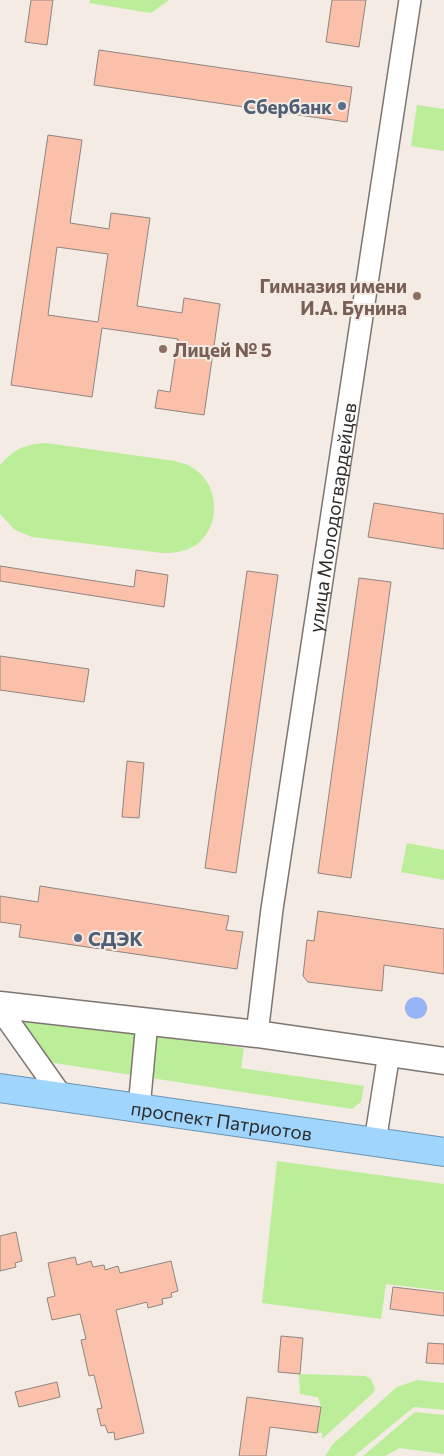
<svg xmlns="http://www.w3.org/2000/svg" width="444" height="1456" font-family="Commissioner,sans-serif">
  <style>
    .green { fill: #bcee9a }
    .water { fill: #96b5f6 }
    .building { fill: #fbc0aa; stroke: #8f8581; fill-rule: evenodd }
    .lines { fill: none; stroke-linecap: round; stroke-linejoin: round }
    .minor-casing { stroke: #7d756f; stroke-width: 24 }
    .tertiary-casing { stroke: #7d756f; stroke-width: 29 }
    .trunk-casing { stroke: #6993b3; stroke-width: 30 }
    .minor { stroke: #fff; stroke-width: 21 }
    .tertiary { stroke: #fff; stroke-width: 26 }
    .trunk { stroke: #a0d6fe; stroke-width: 28 }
    .service-dot { fill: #5c6f8a; stroke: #f3ebe4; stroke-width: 2 }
    .education-dot { fill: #8d6e63; stroke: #f3ebe4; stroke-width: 2 }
    .labels { text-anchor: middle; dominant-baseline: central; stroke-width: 4; stroke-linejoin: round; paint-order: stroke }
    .service-label { font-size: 19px; font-weight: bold; fill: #4e5e75; stroke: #f3ebe4; text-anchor: end }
    .education-label { font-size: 19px; font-weight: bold; fill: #785e54; stroke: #f3ebe4; text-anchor: end }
    .street-label { font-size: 19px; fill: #2e2b28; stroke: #f3ebe4 }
  </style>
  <rect width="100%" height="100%" fill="#f3ebe4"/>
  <g class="green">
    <polygon points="90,0 169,0 151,13 89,3"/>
    <polygon points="417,105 444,109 444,151 411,146"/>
    <path d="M 46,443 L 175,461 C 181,463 188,464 193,468 C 220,484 221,527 196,545 C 185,552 174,553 162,553 L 32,537 L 15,530 L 0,514 L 0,465 C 14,449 25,444 46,443 Z"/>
    <polygon points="407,843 444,850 444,880 401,872"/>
    <polygon points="0,1013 244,1048 241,1068 364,1086 361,1102 352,1109 22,1058 0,1026"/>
    <polygon points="277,1161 444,1184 444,1291 386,1284 381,1319 262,1303"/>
    <polygon points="299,1374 365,1376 371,1379 375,1389 373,1393 322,1439 322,1433 317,1433 321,1407 318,1397 300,1394"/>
    <polygon points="417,1380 444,1383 444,1410 414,1407 354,1456 325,1456 333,1444 397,1387"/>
    <polygon points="415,1412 444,1415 444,1454 400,1448 385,1456 363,1456"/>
  </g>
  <circle class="water" cx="416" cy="1008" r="11"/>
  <g class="building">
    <polygon points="31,0 53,0 47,45 25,42"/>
    <polygon points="332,0 366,0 359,47 326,42"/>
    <polygon points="99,50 352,87 347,122 94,85"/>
    <path d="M 48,135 L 82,140 L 70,223 L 109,229 L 111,213 L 150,218 L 137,306 L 182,313 L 184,298 L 220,304 L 204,415 L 155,408 L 158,390 L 170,392 L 178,339 L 102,328 L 92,397 L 11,385 ZM 57,247 L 108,254 L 98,322 L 48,315 Z"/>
    <polygon points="374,503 444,514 444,549 368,537"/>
    <polygon points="0,566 134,587 136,570 168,575 164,607 0,581"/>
    <polygon points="247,571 278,575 236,873 205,868"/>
    <polygon points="359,578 391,582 351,878 318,873"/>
    <polygon points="0,656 89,669 84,702 0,690"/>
    <polygon points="127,761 144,763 139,818 122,817"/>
    <polygon points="40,886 229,916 226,930 243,932 237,969 19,937 21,925 0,922 0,896 38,902"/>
    <polygon points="318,911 444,929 444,974 384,965 382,991 308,982 303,976 307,940 314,941"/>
    <polygon points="16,1232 22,1261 15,1263 16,1267 0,1271 0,1236"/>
    <polygon points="75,1257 77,1265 91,1261 93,1267 104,1265 105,1270 118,1266 120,1273 171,1261 178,1291 171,1293 172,1297 162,1299 163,1304 148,1308 147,1302 116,1310 144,1433 115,1440 114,1432 108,1433 105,1425 101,1426 97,1409 102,1408 94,1375 89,1376 81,1340 86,1339 80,1314 52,1320 47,1298 55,1296 48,1263"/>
    <polygon points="393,1287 444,1293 444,1316 390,1309"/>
    <polygon points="281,1336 303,1338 300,1374 278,1372"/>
    <polygon points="428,1343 444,1344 444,1364 426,1363"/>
    <polygon points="57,1382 60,1397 19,1407 15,1392"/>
    <polygon points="247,1397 321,1407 317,1433 270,1427 266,1456 239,1456"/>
  </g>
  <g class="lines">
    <defs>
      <g id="minor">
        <polyline points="0,1009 63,1098"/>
        <path id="s1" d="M 257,1034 L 272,909 L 410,0"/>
        <polyline points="139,1108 147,1022"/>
        <polyline points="375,1142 389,1053"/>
      </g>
      <polyline id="tertiary" points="0,1005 257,1034 444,1061"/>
      <g id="trunk">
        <path id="s2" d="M 0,1088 L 444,1152"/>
      </g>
    </defs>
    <use href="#minor" class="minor-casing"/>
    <use href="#tertiary" class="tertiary-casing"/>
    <use href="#trunk" class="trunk-casing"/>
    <use href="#minor" class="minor"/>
    <use href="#tertiary" class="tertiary"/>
    <use href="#trunk" class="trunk"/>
  </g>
  <g class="service-dot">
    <circle cx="342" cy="106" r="5"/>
    <circle cx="78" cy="938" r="5"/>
  </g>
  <g class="education-dot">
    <circle cx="417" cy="296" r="5"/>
    <circle cx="163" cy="349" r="5"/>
  </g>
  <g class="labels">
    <g class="service-label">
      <text x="332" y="106">Сбербанк</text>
      <text x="88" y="938" text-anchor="start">СДЭК</text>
    </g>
    <g class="education-label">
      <text x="407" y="285">Гимназия имени<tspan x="407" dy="22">И.А. Бунина</tspan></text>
      <text x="173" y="349" text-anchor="start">Лицей № 5</text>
    </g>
    <g class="street-label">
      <text stroke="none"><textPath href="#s1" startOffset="522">улица Молодогвардейцев</textPath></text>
      <text stroke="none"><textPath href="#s2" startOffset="224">проспект Патриотов</textPath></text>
    </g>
  </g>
</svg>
